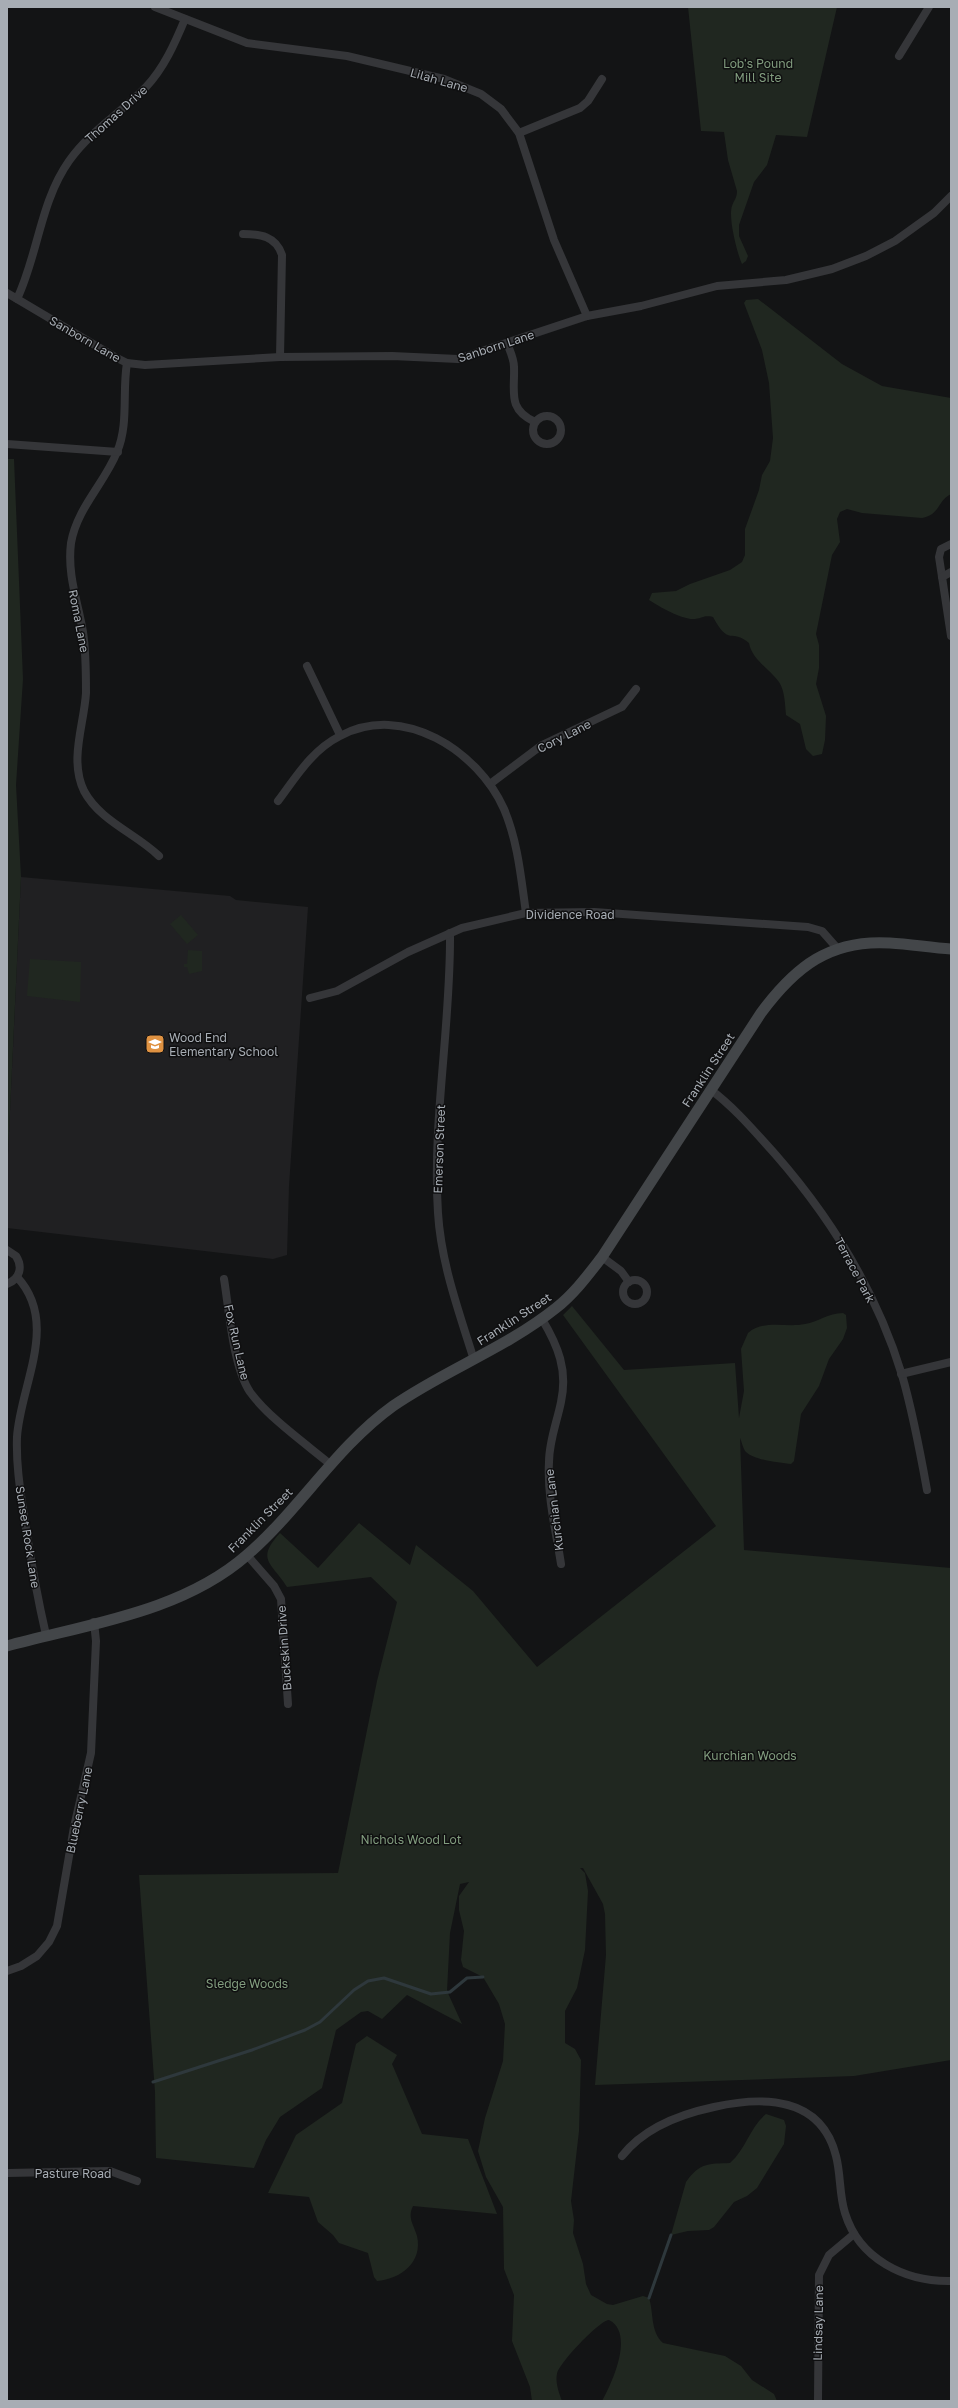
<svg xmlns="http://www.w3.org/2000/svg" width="958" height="2408" font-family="'Golos Text',sans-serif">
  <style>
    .built { fill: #202022 }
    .green { fill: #202720 }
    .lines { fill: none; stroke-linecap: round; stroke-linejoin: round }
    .stream { stroke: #2e383c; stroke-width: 3 }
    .minor { stroke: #353639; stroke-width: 8 }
    .secondary { stroke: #434649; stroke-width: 11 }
    .labels { text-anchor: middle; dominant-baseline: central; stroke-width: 3; stroke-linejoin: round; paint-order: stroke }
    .park-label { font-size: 12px; fill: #829d7f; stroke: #0f0f10 }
    .street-label { font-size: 12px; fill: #a7adb4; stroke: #0f0f10 }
    .poi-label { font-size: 12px; fill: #a7adb4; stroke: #0f0f10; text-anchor: start }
  </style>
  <rect width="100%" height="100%" fill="#131415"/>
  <polygon class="built" points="21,877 230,896 236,900 308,907 289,1186 287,1255 273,1259 7,1228 7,1175"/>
  <g class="green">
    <path d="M 688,7 L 837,7 L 807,137 L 776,135 L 767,165 L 754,182 L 739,225 L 739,236 L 748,256 L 746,261 L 742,264 C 737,253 728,217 732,206 C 734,200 737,198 737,191 L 728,160 L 724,132 L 701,131 Z"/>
    <path d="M 758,299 L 842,364 L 882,386 L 951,398 L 951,494 C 937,501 941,514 922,518 L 862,513 L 847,509 L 840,512 L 837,519 L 840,542 L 832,555 L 816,634 L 819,645 L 819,668 L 816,684 L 826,716 L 825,740 L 822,754 L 813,756 L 806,749 L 800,724 L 786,715 C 785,705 785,691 779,682 C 769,668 752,660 749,643 C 731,628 729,647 713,617 C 703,615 704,618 695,619 C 682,620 660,607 649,600 L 652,593 L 676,591 L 690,584 L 730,570 L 742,562 L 745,555 L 745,529 L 759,490 L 762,475 L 770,461 L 773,438 L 769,383 L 762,350 L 744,303 L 746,300 Z"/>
    <polygon points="7,459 14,459 23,679 16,785 21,877 7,1175"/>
    <polygon points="181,915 198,935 187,944 170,924"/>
    <polygon points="188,950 202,951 202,971 189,974 187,967 184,967 184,964 187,964"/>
    <polygon points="30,959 81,962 80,1002 27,996"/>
    <path d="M 572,1306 L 624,1370 L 735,1363 L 739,1418 L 744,1391 L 741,1349 L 748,1333 C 764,1319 786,1328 805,1324 C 818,1322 828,1313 843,1313 L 846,1315 L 847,1328 L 843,1339 L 829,1359 L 819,1386 L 801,1414 L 794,1461 L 791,1464 C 780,1463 754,1460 746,1452 C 743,1449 742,1442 740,1438 L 744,1550 L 951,1568 L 951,2060 L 854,2076 L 595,2085 L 606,1955 L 605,1914 L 603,1904 L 583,1868 L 580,1868 L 585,1873 L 588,1891 L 585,1950 L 577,1988 L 565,2011 L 565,2043 L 575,2049 L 581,2060 L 579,2131 L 571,2201 L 574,2220 L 573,2233 L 583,2264 L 586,2284 L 591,2295 L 607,2304 L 613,2305 L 643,2296 L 649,2298 C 654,2313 650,2331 663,2343 L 725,2356 L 741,2366 L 752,2380 L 774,2394 L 777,2401 L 602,2401 C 612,2383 635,2333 609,2320 C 600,2320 559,2363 557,2374 C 555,2382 559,2393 562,2401 L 532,2401 L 530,2387 L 512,2341 L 514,2295 L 504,2269 L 503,2207 L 486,2177 L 478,2151 L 485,2118 L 503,2061 L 505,2024 L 499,2004 L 483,1977 L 463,1967 L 461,1960 L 464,1931 L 459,1910 L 459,1896 L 469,1882 L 460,1884 L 450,1933 L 447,1991 L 462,2024 L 407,1995 L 382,2019 L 368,2011 L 361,2012 L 336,2030 L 322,2088 L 280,2117 L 266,2140 L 254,2168 L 156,2158 L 155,2092 L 139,1875 L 338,1873 L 377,1681 L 397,1602 L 371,1577 L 287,1587 C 272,1563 255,1560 280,1533 L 318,1568 L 359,1523 L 410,1565 L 416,1545 L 473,1591 L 537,1667 L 716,1526 L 563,1315 Z"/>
    <path d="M 367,2036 L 397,2055 L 392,2064 L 422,2134 L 468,2139 L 497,2214 L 413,2206 C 407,2218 414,2225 417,2236 C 423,2262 401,2279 377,2281 L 374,2277 L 368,2253 L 339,2243 L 333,2235 L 318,2222 L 309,2197 L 268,2193 L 296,2135 L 342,2103 L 356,2044 Z"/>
    <path d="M 766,2114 L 784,2120 L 786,2126 L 784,2144 L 757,2188 L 747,2196 L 734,2202 L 714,2227 L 709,2230 L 688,2231 L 671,2235 L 686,2182 C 700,2162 709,2164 730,2163 C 746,2149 750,2127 766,2114 Z"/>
  </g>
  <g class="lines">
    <g class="stream">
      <polyline points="153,2082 252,2050 305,2030 320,2022 354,1990 368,1981 384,1978 431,1994 450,1992 467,1978 483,1977"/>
      <polyline points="649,2298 671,2235"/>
    </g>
    <g class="minor">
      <polyline points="155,7 247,43 347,56 444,79 481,94 501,109 519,133 554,240 587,316"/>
      <polyline points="899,56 929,7"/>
      <polyline points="519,133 580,108 588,101 602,79"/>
      <path d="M 243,234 C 260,234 276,236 282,255 L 280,357"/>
      <polyline points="7,293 115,357 127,363 145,365 280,357 392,356 458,359 587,316 641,306 717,286 786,280 832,269 866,256 895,241 934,213 951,196"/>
      <path d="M 17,299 C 38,255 40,202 69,161 C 90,131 121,113 146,87 C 164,68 175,43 185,19"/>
      <path d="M 507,343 C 510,351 514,359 514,367 C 515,392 507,409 535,422"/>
      <path d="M 127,363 C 122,392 129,424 117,452 C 104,484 77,508 71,543 C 67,575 78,602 83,632 C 86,652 86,673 86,693 C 84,725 69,760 84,791 C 100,821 135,833 159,856"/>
      <circle cx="547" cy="430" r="14"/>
      <polyline points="7,444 118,452"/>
      <polyline points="951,544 941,549 939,557 951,636"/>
      <polyline points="942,577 951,572"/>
      <polyline points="307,666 340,735"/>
      <polyline points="490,784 542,745 622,707 636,689"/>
      <path d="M 278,801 C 296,777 312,750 340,736 C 403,702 478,751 504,809 C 518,842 521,878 526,913"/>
      <path d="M 450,933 C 451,1026 432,1121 438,1213 C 441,1263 459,1312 474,1360"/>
      <polyline points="310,998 337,991 408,952 462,928 526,913 594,912 808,927 822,931 837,948"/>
      <path d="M 711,1090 C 735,1108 755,1132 775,1154 C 831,1218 877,1293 902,1375 C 913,1413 920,1451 927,1490"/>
      <path d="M 7,1250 L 16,1256 C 23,1267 20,1279 7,1284"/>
      <polyline points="602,1257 621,1271 629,1282"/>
      <path d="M 17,1277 C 60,1323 20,1386 17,1437 C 16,1464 20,1489 24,1516 C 30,1556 37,1596 46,1635"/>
      <path d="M 224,1279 C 229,1309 233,1367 250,1392 C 268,1417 306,1444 330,1464"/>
      <circle cx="635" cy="1292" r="12"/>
      <path d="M 542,1319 C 558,1346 568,1370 561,1402 C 557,1422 549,1441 549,1462 C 547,1496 556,1531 561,1564"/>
      <polyline points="901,1374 951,1362"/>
      <polyline points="247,1555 274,1586 281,1599 288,1704"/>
      <polyline points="7,1971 21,1966 37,1956 49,1942 57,1926 74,1827 91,1753 96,1641 94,1622"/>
      <path d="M 622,2156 C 644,2128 681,2114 714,2107 C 763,2096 821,2096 836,2156 C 841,2175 839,2194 845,2213 C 859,2259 905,2282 951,2281"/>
      <polyline points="7,2173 110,2171 137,2181"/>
      <polyline points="818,2401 819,2275 829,2255 854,2234"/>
    </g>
    <path class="secondary" d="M 7,1646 C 88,1624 182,1612 247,1555 C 300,1509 336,1447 393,1406 C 445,1370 506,1348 556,1308 C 574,1294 588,1275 602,1257 L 761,1013 C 795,967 830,939 890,943 C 911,944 931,948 951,949"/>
  </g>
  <defs>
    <symbol id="school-square" viewBox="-11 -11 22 22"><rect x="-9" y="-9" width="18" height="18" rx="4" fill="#df9242" stroke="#0f0f10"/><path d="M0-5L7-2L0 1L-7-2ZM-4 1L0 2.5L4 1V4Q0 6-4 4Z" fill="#fff"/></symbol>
  </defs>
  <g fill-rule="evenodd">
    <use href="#school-square" x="144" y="1033" width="22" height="22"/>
  </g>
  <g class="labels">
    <g class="park-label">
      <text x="758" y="63">Lob's Pound<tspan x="758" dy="14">Mill Site</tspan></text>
      <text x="750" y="1755">Kurchian Woods</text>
      <text x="411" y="1839">Nichols Wood Lot</text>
      <text x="247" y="1983">Sledge Woods</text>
    </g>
    <g class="street-label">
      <text transform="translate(439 80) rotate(16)">Lilah Lane</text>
      <text transform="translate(116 114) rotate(-42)">Thomas Drive</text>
      <text transform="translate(85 339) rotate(30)">Sanborn Lane</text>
      <text transform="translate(496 346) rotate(-18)">Sanborn Lane</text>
      <text transform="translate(79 621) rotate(79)">Roma Lane</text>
      <text transform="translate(564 736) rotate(-27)">Cory Lane</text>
      <text x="570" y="914">Dividence Road</text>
      <text transform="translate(708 1070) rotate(-57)">Franklin Street</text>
      <text transform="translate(439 1149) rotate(-88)">Emerson Street</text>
      <text transform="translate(855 1270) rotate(62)">Terrace Park</text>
      <text transform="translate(514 1319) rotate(-33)">Franklin Street</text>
      <text transform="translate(237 1342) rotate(77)">Fox Run Lane</text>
      <text transform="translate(554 1510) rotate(-97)">Kurchian Lane</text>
      <text transform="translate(260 1520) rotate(-45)">Franklin Street</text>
      <text transform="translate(28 1537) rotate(81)">Sunset Rock Lane</text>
      <text transform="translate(284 1648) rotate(-94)">Buckskin Drive</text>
      <text transform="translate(79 1810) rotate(-78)">Blueberry Lane</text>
      <text x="73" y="2173">Pasture Road</text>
      <text transform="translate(818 2323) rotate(-89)">Lindsay Lane</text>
    </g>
    <g class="poi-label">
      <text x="169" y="1037">Wood End<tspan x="169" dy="14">Elementary School</tspan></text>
    </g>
  </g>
  <rect width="958" height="2408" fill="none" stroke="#a7adb4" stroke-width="16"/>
</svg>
